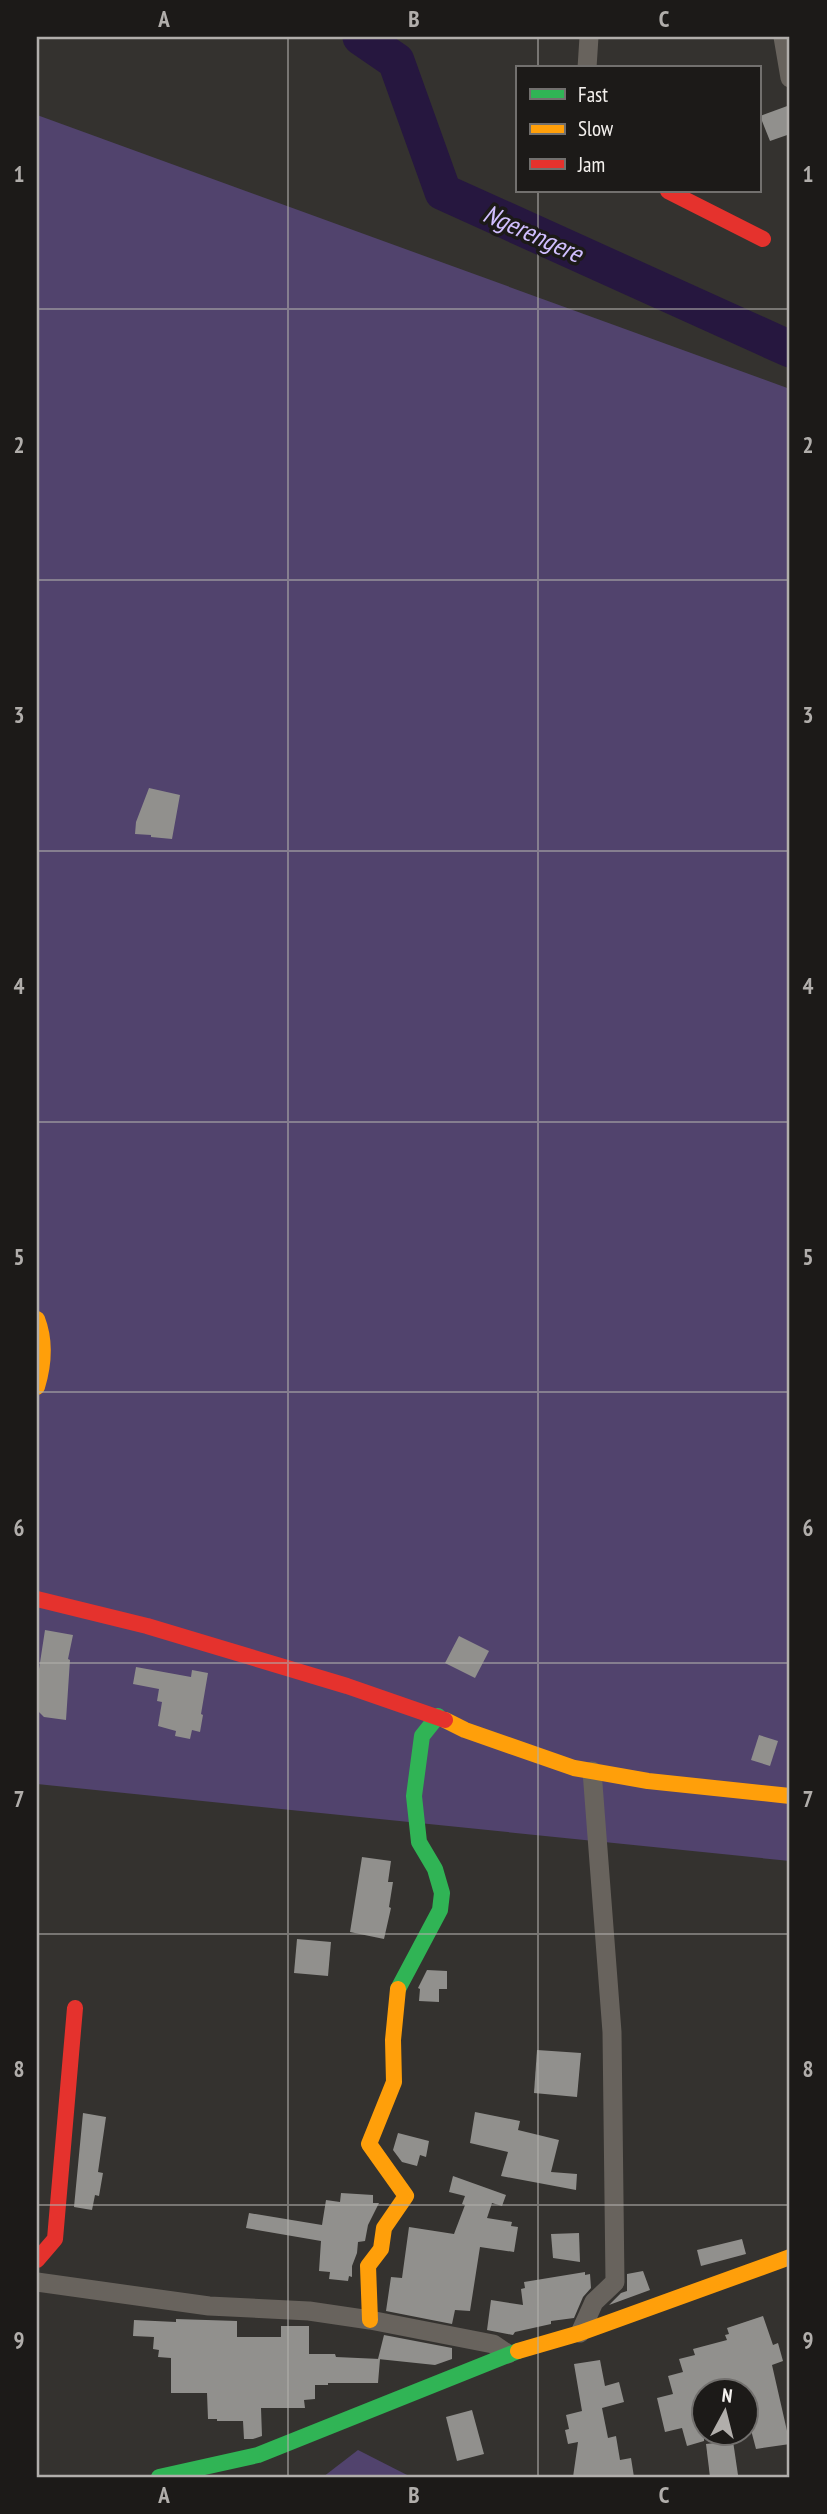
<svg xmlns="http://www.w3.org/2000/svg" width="827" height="2514" font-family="'PT Sans Narrow',sans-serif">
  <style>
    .green { fill: #51436d }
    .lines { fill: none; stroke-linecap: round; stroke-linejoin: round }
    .river { stroke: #26173f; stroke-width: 37 }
    .building { fill: #91908d }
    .street { stroke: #68635d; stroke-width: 19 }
    .fast { stroke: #30b455; stroke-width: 16 }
    .slow { stroke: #ff9f0a; stroke-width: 16 }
    .jam { stroke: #e5322d; stroke-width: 16 }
    .grid { fill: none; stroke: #b1aeab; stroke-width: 2; stroke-opacity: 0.55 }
    .labels { text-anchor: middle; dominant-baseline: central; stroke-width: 7; stroke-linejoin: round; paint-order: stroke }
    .water-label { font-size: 26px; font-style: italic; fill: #d0befe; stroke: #1c1a18 }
    .neatline { fill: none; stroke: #b1aeab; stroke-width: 2.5 }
    .grid-label { font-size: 23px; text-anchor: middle; font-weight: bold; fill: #b1aeab }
  </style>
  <rect width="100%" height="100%" fill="#34322f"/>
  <g class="green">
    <polygon points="37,115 790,389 790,1861 37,1784"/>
    <polygon points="358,2450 411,2477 323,2477"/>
  </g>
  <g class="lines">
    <polyline class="river" points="361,37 396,61 443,192 790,349"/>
  </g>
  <g class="building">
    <polygon points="790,105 790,134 770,141 760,116"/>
    <polygon points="149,788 180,795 172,839 151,837 151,835 135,834 136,822"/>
    <polygon points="45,1630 73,1635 68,1659 70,1660 66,1720 44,1717 37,1710 37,1682"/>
    <polygon points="459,1636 489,1651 475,1678 445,1663"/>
    <polygon points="136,1667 191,1677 192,1670 208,1673 201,1714 203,1715 200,1732 192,1730 190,1739 175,1736 176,1731 158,1726 162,1702 157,1701 159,1689 133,1684"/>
    <polygon points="759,1735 778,1741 770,1766 751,1760"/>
    <polygon points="362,1857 391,1861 388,1882 393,1882 389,1907 391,1908 384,1939 350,1932"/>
    <polygon points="297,1939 331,1942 328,1976 294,1973"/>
    <polygon points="427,1970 447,1971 447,1989 439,1989 439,2002 419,2001 420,1989 418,1988"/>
    <polygon points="537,2050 581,2053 577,2097 534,2093"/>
    <polygon points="475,2112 520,2121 518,2130 559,2140 551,2172 577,2174 576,2190 501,2176 508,2152 470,2143"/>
    <polygon points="83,2113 106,2117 98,2172 103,2173 99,2196 95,2195 92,2210 74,2207"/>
    <polygon points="398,2133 429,2141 426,2157 420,2155 417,2166 402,2162 393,2150"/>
    <polygon points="453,2176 506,2195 502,2206 492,2203 487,2218 512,2222 511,2226 518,2227 514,2252 480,2247 470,2311 455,2310 452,2324 386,2311 391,2277 402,2278 409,2227 454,2234 465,2205 462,2204 465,2196 449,2192"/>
    <polygon points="341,2193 373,2195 373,2203 379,2203 368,2225 365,2241 358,2242 357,2253 352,2266 352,2277 349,2276 348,2281 329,2279 330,2272 319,2271 321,2241 246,2228 249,2213 322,2225 326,2200 340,2202"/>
    <polygon points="579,2233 580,2262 553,2258 551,2234"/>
    <polygon points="742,2239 746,2254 701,2266 697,2250"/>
    <polygon points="643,2271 650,2290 609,2305 621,2293 627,2291 627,2274"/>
    <polygon points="585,2272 585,2275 590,2274 591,2288 583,2297 574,2318 551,2321 551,2324 515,2332 513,2335 487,2330 491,2300 523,2305 521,2289 525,2288 524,2282"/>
    <polygon points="763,2316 773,2345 778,2343 783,2361 772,2365 790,2444 756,2449 746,2411 746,2391 704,2391 704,2441 687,2446 682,2428 665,2432 657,2398 673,2394 668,2376 683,2372 679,2359 695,2355 693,2349 727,2340 725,2335 729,2334 727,2328"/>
    <polygon points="176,2319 237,2321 237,2337 281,2337 281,2326 309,2326 309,2354 335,2354 336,2357 380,2359 378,2383 328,2383 328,2385 315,2385 315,2399 304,2400 305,2408 261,2408 262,2436 253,2439 244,2439 243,2421 217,2421 217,2419 208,2419 207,2393 171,2393 171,2358 158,2357 159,2350 153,2349 154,2337 133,2336 134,2320 176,2322"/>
    <polygon points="384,2335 452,2348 452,2359 435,2365 378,2359"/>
    <polygon points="600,2360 605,2386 619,2382 624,2402 602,2408 608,2438 616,2436 620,2460 631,2458 634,2477 573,2477 578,2442 568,2444 565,2430 569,2429 566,2415 582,2411 574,2364"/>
    <polygon points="472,2410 484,2454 457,2461 446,2417"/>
    <polygon points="733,2441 738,2475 710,2477 706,2444"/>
  </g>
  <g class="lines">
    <g class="street">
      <polyline points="783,37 790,78"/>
      <polyline points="587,68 589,37"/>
      <polyline points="37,2282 209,2306 309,2311 370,2320 493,2344 508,2354"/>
      <polyline points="580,2333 594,2302 615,2282 612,2032 592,1771"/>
    </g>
    <g class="fast">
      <polyline points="398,1989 440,1910 442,1893 435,1869 419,1842 414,1796 422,1736 438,1716"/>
      <polyline points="159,2477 258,2455 518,2351"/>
    </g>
    <g class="slow">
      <path d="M 37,1319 C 46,1342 44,1364 37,1387"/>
      <polyline points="445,1720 465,1730 574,1768 648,1781 790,1796"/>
      <polyline points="370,2320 368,2266 381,2249 384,2228 406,2196 369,2144 394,2082 393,2040 398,1989"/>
      <polyline points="518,2351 580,2333 790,2257"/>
    </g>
    <g class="jam">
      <polyline points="668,191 763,239"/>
      <polyline points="37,1599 147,1626 347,1686 445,1720"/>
      <polyline points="37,2260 55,2239 75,2008"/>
    </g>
  </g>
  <path class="grid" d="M 288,37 L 288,2477M 538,37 L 538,68M 538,191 L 538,2477M 37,309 L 790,309M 37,580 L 790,580M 37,851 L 790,851M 37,1122 L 790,1122M 37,1392 L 790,1392M 37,1663 L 790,1663M 37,1934 L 790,1934M 37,2205 L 790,2205"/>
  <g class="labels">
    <g class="water-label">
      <text transform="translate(533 233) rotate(24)">Ngerengere</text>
    </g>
  </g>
  <rect width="827" height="2514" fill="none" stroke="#1c1a18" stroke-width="77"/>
  <rect x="516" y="66" width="245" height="126" fill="#1c1a18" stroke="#72706e" stroke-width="2"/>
  <rect x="530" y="89" width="35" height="10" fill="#30b455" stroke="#72706e" stroke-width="2"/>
  <text x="578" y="102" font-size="21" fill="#f4f1ee">Fast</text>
  <rect x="530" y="124" width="35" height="10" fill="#ff9f0a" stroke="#72706e" stroke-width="2"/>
  <text x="578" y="136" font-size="21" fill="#f4f1ee">Slow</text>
  <rect x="530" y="159" width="35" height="10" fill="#e5322d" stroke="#72706e" stroke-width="2"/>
  <text x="578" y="172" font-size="21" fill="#f4f1ee">Jam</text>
  <g transform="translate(725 2412) rotate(7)"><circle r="33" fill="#1c1a18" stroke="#72706e" stroke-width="2"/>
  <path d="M0-5L12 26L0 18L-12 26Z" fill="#b1aeab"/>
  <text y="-10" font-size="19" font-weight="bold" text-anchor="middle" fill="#f4f1ee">N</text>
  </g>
  <rect x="38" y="38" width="750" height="2438" class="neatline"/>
  <g class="grid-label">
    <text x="164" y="27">A</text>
    <text x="414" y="27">B</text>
    <text x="664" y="27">C</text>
    <text x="19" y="182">1</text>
    <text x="808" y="182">1</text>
    <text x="19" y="453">2</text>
    <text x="808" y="453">2</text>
    <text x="19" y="723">3</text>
    <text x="808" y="723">3</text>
    <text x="19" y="994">4</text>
    <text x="808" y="994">4</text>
    <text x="19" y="1265">5</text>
    <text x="808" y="1265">5</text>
    <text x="19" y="1536">6</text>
    <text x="808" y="1536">6</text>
    <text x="19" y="1807">7</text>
    <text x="808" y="1807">7</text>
    <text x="19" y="2077">8</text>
    <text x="808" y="2077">8</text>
    <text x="19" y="2348">9</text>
    <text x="808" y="2348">9</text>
    <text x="164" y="2503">A</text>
    <text x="414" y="2503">B</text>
    <text x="664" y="2503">C</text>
  </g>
</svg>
